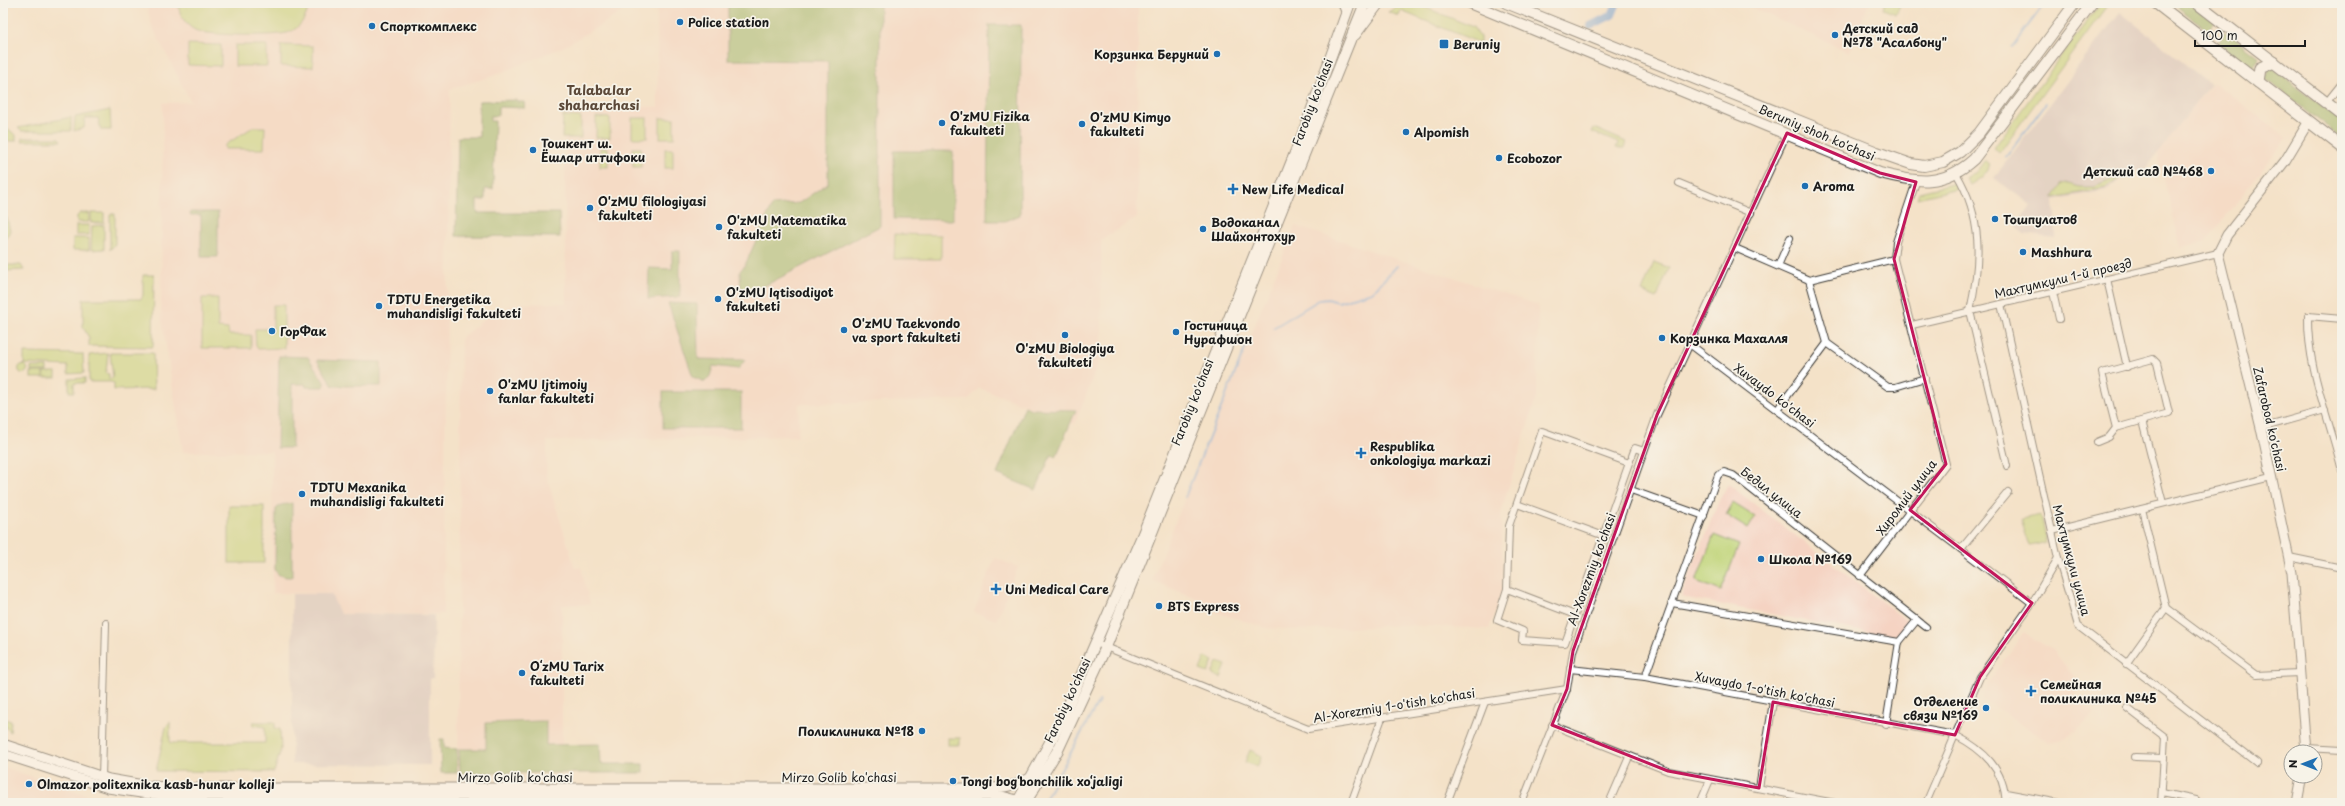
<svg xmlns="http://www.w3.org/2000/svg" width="2345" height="806" font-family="'Playpen Sans',sans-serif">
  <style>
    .built { fill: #f5d3c2 }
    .industrial { fill: #d1c0bd }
    .green { fill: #c0d478; stroke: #6e784a }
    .forest { fill: #98b668; stroke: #5a6942 }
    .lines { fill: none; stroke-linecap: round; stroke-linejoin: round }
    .stream { stroke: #6d9fd8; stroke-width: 2 }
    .canal { stroke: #6d9fd8; stroke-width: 8 }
    .street-casing { stroke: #3c3a36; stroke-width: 8 }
    .secondary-casing { stroke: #3c3a36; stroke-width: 11 }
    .primary-casing { stroke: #3c3a36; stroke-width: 12 }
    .highway-casing { stroke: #3c3a36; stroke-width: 13 }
    .street { stroke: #fff; stroke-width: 6 }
    .secondary { stroke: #fff; stroke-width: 9 }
    .primary { stroke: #fff; stroke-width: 10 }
    .highway { stroke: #fff; stroke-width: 11 }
    .marked { fill: none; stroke: #c2185b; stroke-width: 3; stroke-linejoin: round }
    .poi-dot { fill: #1f6fb2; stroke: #f7f3e8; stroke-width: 1.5 }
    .labels { text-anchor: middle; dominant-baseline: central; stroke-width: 3.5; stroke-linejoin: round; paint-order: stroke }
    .poi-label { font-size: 12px; font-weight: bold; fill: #1c1c1c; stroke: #f7f3e8; text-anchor: start }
    .street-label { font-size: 12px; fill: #1c1c1c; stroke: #f7f3e8 }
    .neighbourhood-label { font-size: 13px; font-weight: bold; fill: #5b4838; stroke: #f7f3e8 }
  </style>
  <rect width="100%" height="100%" fill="#f7f3e8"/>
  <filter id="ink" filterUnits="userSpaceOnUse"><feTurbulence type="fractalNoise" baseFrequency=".025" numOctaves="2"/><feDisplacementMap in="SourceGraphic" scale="8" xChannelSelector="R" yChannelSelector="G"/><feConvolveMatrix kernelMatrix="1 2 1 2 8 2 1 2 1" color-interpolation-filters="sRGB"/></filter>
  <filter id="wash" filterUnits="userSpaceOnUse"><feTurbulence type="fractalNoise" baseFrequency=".012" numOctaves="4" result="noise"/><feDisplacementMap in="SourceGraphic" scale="16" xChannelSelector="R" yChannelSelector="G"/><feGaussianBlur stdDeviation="0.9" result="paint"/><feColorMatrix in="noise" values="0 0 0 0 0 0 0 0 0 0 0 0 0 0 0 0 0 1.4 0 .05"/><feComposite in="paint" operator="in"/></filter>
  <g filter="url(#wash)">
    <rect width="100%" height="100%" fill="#f4e2c8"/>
    <g class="built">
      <polygon points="146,3 637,3 565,46 490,77 450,89 443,614 340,614 330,594 273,593 272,451 183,452 161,314 163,103 191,102 152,26"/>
      <polygon points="1742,3 1869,3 1849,52"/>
      <polygon points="1138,6 1137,218 1101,240 1102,352 1075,424 979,388 968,400 799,404 798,436 547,441 546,475 575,568 581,568 590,604 562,605 562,766 458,767 461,338 488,316 515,304 566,303 565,106 658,107 657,7"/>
      <polygon points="2213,82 2287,138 2205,242 2181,247 2157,151"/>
      <polygon points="1295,226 1538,305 1537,395 1501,512 1503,590 1489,629 1408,625 1305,630 1267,628 1215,612 1217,608 1152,580"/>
      <polygon points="1728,484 1907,621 1898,638 1681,597 1718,503"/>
      <polygon points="995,558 1018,567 996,620 974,612"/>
      <polygon points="2023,633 2052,649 2080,684 2073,696 2095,715 2065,739 2049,742 1983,699 1987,686"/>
      <polygon points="3,768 6,768 111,803 3,803"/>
    </g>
    <g class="industrial">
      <polygon points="2120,12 2210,84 2142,174 2134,169 2108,190 2054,200 2056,238 2023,234 2017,226 2031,205 1994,178"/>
      <polygon points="292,594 331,594 340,614 434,615 433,678 430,679 430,765 292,764"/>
    </g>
    <g class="green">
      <path d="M 178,3 L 309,3 C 308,15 301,27 290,32 C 279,37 206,36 195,30 C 185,25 179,14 178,3 Z"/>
      <polygon points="1414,3 1473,27 1480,37 1480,43 1401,11 1399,16 1388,12 1400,6"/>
      <polygon points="1885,3 1901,3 1896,14 1883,9"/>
      <polygon points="2100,3 2109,3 1999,153 1993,149"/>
      <polygon points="188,44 221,45 221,66 188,65"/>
      <rect x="235" y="45" width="32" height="21"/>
      <polygon points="281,45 313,46 313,67 281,66"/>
      <polygon points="110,110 111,130 101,130 98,118 85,118 84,128 74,131 75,117"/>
      <polygon points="563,116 581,117 581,138 562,138"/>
      <polygon points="71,117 71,131 21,131 18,128"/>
      <polygon points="596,117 610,118 610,138 596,138"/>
      <rect x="632" y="118" width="15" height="20"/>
      <rect x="660" y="118" width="14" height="20"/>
      <polygon points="253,127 265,127 264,149 225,149 225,145"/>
      <polygon points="1594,128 1626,142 1624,148 1616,148 1618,143 1592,132"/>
      <polygon points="9,130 16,135 16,141 3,141 3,131"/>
      <polygon points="22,138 59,138 61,141 22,141"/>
      <rect x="600" y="148" width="8" height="19"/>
      <rect x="633" y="148" width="8" height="19"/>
      <rect x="665" y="149" width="8" height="19"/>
      <polygon points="1985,160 1991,165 1982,177 1970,185 1966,179 1976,172"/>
      <polygon points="2124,175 2106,188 2053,198 2061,185 2066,183 2080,187 2094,187"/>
      <polygon points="1956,183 1958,189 1917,198 1919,192"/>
      <polygon points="80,213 89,213 89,222 77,222 77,216"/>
      <rect x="91" y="213" width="13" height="10"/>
      <polygon points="110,214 115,214 115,244 110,250"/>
      <polygon points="7,218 10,231 6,238 3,236 3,224"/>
      <rect x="76" y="225" width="13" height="10"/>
      <polygon points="104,225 104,249 91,250 92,226"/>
      <polygon points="895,234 941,235 941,259 894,259"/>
      <rect x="73" y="238" width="16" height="12"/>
      <polygon points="1654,262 1669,268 1657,298 1642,292"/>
      <polygon points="3,265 21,265 24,270 3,271"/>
      <polygon points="143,275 154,275 153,347 89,346 89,338 83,327 83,299 141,299 143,295"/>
      <polygon points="202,298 218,298 218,328 228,329 229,335 251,335 251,348 202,348"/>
      <polygon points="273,305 284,305 284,348 258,349 256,346 255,329 271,329 271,332 273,332"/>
      <polygon points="24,353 83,354 84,373 68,374 68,366 24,364"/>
      <polygon points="108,353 106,373 109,374 109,379 113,378 110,353 153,353 154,389 114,390 114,383 111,382 89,382 89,355"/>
      <circle cx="23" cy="369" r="4.5"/>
      <rect x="31" y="367" width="16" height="4"/>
      <rect x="31" y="372" width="12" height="6"/>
      <rect x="44" y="372" width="12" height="6"/>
      <polygon points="85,378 85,383 74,383 74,392 69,392 69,379"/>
      <polygon points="1733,503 1755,517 1748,529 1726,515"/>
      <rect x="229" y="506" width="35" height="57"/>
      <polygon points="2041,515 2047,542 2030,546 2021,519"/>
      <polygon points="1714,535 1739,545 1721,591 1696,581"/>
      <polygon points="1205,657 1213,661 1208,673 1200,670"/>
      <polygon points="1217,662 1226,665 1221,678 1212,674"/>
      <polygon points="3,706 5,707 5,719 11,721 10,732 3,723"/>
      <polygon points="170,722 170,743 265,743 265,727 253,725 253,722 275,722 275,729 280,729 281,749 274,772 156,771 166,727"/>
      <rect x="948" y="738" width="12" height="7"/>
      <polygon points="1250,750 1262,756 1257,767 1245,762"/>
    </g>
    <g class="forest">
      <polygon points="728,3 880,3 880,226 741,298 740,271 745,265 772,205 799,203 828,183 828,61 728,60"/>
      <polygon points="2172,3 2191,3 2215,21 2208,30"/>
      <polygon points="989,25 1021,25 1020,215 1005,221 987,221"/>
      <polygon points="2225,31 2260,57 2252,69 2217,42"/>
      <polygon points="2272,68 2342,121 2342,138 2264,78"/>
      <polygon points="517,100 518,102 524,102 525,108 498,107 498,116 490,116 490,121 495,121 493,189 485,189 485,200 477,200 477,213 559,213 560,237 456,236 458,137 479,137 479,101"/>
      <polygon points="894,151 953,151 953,220 894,219"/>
      <polygon points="190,212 218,212 218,257 201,257 201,215 190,215"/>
      <polygon points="672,251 680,251 680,297 648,299 649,268 672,269"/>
      <polygon points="668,303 697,304 698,359 745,360 738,369 713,366 710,376 705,382 693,377"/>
      <polygon points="279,356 308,357 324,382 324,387 306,387 305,384 292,384 292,448 277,448"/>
      <polygon points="317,360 381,362 381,386 333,386"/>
      <rect x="663" y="392" width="78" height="36"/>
      <polygon points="1025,406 1031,409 1076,410 1056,457 1051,455 1036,490 997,474"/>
      <path d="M 292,503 L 292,577 C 285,577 277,577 275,569 L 276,509 L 281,505 Z"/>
      <polygon points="539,721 546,721 546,745 600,744 601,764 643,764 643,773 460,773 459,749 486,749 486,723"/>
      <polygon points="440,739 444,739 444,748 457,749 457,773 441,773"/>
    </g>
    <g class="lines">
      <g class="stream">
        <polyline points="2012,47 2045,3"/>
        <polyline points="2006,157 2046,103"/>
        <polyline points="1273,328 1319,300 1328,299 1338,302 1372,292 1397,266"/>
        <polyline points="1185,497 1246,346"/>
        <polyline points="1043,803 1099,701"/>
      </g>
      <polyline class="canal" points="1590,26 1612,15 1617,3"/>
    </g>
  </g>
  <g filter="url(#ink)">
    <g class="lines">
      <defs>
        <g id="street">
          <polyline points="1341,3 1345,13"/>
          <polyline points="2326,103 2342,83"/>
          <path d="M 1956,173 C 1983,218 1981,261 1970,311 L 2007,466"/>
          <polyline points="1679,183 1751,213"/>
          <polyline points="1735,248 1809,280 1894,259"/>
          <polyline points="1778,266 1790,238"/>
          <polyline points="2107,279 2127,367"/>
          <polyline points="1809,280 1827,343 1888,387 1895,387 1925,378"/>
          <polyline points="2053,292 2059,319"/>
          <polyline points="2001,304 2058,558 2078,626 2257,763"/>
          <path d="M 2342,319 L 2308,316 C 2307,370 2330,419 2342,471"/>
          <polyline points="1912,325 2218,253"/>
          <polyline points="1691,345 2032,603"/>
          <polygon points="2153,359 2157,363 2169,413 2116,428 2102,373"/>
          <polyline points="1777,410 1827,343"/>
          <polyline points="2142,421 2163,503"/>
          <polyline points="2261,428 2325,410"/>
          <polyline points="2097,442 2109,437 2116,428"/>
          <polyline points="1632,456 1635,448 1644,451"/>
          <polyline points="1629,463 1565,643 1522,640 1523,631 1497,620 1507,589 1509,526 1542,431 1629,463 1630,461"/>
          <polyline points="1631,490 1704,516"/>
          <polyline points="1517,504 1604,536"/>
          <polyline points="2142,509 2166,608 2256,675 2300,673"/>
          <polyline points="2052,531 2271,477"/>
          <polyline points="1961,549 2008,492"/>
          <polyline points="2289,557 2342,568"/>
          <polyline points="1860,576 1946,464 1894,259 1896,242 1916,182"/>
          <polyline points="1507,589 1575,615"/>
          <polyline points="1672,603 1899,642 1917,620"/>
          <polyline points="1096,643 1308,729 1567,689"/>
          <polyline points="2126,664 2166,608"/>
          <path d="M 1570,669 L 1645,677 L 1955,735 C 1984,750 2004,769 2006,803"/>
          <polyline points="1645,677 1718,475 1724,472 1733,475 1926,627"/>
          <polyline points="2127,708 2165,737 2161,803"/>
          <polyline points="1886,724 1899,642"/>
          <polyline points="1552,725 1668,771 1835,803"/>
          <polyline points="2307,748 2342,750"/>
          <polyline points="2135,757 2164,758"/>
          <polyline points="102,779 106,623"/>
          <polyline points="1759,788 1773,702"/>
          <polyline points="2006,793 2060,803"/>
          <polyline points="2162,793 2196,800"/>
          <polyline points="1351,803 1382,718"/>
          <polyline points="1447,803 1485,702"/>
          <polyline points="1522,803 1567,689 1573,651 1657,415 1787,133"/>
          <polyline points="1609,803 1629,757"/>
          <polyline points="1700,803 1710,780"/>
          <polyline points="1926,803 1980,677 2032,603 2058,558"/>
        </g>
        <g id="secondary">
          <path d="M 3,744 L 109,779 L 149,786 L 195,788 L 979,788 C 999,788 1013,788 1030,778"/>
          <polyline points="2306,752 2292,573 2261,428 2218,253 2227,235 2285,161 2309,121"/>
          <polyline points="3,754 108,788 148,794 193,796 1002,796 1024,802"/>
          <polyline points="2297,803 2302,776"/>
        </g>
        <g id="primary">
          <path d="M 1469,3 L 1880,173 C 1918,183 1943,187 1974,159 L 2092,3"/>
          <polyline points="1506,3 1877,152 1911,164 1924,166 1943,162 1960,152 1979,133 2075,3"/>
          <polyline points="1355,35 1379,3"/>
          <polyline points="1017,803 1061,722 1142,536 1305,128 1350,3"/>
          <polyline points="1025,803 1058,750 1106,647 1365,3"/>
        </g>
        <g id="highway">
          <polyline points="2156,3 2342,147"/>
          <polyline points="2197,3 2342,115"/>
          <polyline points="2258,82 2260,68 2274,62"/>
        </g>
      </defs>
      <use href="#street" class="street-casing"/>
      <use href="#secondary" class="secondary-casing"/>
      <use href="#primary" class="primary-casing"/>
      <use href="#highway" class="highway-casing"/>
      <use href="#street" class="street"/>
      <use href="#secondary" class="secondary"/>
      <use href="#primary" class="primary"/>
      <use href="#highway" class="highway"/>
    </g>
  </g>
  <path d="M0 0H2345V806H0ZM 1787,133 L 1880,173 L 1916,182 L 1894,259 L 1946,464 L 1910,510 L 2032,603 L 1980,677 L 1955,735 L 1773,702 L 1759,788 L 1668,771 L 1552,725 L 1567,689 L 1573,651 L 1657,415 Z" fill="#f4e2c8" fill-opacity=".55" fill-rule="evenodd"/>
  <path class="marked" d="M 1787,133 L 1880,173 L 1916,182 L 1894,259 L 1946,464 L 1910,510 L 2032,603 L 1980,677 L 1955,735 L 1773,702 L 1759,788 L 1668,771 L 1552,725 L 1567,689 L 1573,651 L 1657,415 Z"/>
  <g class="poi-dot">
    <circle cx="680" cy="22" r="4"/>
    <circle cx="372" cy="26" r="4"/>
    <circle cx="1835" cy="35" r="4"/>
    <rect x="1439" y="39" width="10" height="10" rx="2"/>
    <circle cx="1217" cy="54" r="4"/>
    <circle cx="942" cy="123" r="4"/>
    <circle cx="1082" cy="124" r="4"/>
    <circle cx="1406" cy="132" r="4"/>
    <circle cx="533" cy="150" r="4"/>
    <circle cx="1499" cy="158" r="4"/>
    <circle cx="2211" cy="171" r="4"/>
    <circle cx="1805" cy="186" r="4"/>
    <path d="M1231 183h4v4h4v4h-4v4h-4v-4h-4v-4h4z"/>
    <circle cx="590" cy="208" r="4"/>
    <circle cx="1995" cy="219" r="4"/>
    <circle cx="719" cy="227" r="4"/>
    <circle cx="1203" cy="229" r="4"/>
    <circle cx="2023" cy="252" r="4"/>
    <circle cx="718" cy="299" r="4"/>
    <circle cx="379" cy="306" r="4"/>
    <circle cx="844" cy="330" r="4"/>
    <circle cx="272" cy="331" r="4"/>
    <circle cx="1176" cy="332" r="4"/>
    <circle cx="1065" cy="335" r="4"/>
    <circle cx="1662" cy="338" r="4"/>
    <circle cx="490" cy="391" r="4"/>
    <path d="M1359 447h4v4h4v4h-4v4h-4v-4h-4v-4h4z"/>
    <circle cx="302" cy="494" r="4"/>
    <circle cx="1761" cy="559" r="4"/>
    <path d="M994 583h4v4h4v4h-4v4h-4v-4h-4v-4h4z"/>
    <circle cx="1159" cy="606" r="4"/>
    <circle cx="522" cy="673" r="4"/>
    <path d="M2029 685h4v4h4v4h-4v4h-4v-4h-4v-4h4z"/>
    <circle cx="1986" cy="708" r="4"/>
    <circle cx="922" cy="731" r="4"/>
    <circle cx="953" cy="781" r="4"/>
    <circle cx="29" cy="784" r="4"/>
  </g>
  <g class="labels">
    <g class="poi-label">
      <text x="688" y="22">Police station</text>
      <text x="380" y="26">Спорткомплекс</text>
      <text x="1843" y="28">Детский сад<tspan x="1843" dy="14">№78 "Асалбону"</tspan></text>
      <text x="1453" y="44">Beruniy</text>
      <text x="1209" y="54" text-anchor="end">Корзинка Беруний</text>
      <text x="950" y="116">O'zMU Fizika<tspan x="950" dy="14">fakulteti</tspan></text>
      <text x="1090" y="117">O'zMU Kimyo<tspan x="1090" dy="14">fakulteti</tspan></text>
      <text x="1414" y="132">Alpomish</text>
      <text x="541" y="143">Тошкент ш.<tspan x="541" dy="14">Ёшлар иттифоки</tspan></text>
      <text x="1507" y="158">Ecobozor</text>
      <text x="2203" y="171" text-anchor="end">Детский сад №468</text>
      <text x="1813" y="186">Aroma</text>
      <text x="1242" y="189">New Life Medical</text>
      <text x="598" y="201">O'zMU filologiyasi<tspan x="598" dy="14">fakulteti</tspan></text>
      <text x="2003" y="219">Тошпулатов</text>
      <text x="727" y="220">O'zMU Matematika<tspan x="727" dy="14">fakulteti</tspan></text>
      <text x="1211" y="222">Водоканал<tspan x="1211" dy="14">Шайхонтохур</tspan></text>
      <text x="2031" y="252">Mashhura</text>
      <text x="726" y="292">O'zMU Iqtisodiyot<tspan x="726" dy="14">fakulteti</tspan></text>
      <text x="387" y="299">TDTU Energetika<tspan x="387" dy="14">muhandisligi fakulteti</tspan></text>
      <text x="852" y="323">O'zMU Taekvondo<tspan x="852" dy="14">va sport fakulteti</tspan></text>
      <text x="1184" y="325">Гостиница<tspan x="1184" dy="14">Нурафшон</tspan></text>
      <text x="280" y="331">ГорФак</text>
      <text x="1670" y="338">Корзинка Махалля</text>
      <text x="1065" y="348" text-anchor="middle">O'zMU Biologiya<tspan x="1065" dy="14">fakulteti</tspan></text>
      <text x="498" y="384">O'zMU Ijtimoiy<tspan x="498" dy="14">fanlar fakulteti</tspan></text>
      <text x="1370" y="446">Respublika<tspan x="1370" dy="14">onkologiya markazi</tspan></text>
      <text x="310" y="487">TDTU Mexanika<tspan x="310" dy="14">muhandisligi fakulteti</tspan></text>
      <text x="1769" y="559">Школа №169</text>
      <text x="1005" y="589">Uni Medical Care</text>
      <text x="1167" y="606">BTS Express</text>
      <text x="530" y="666">OʻzMU Tarix<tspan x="530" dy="14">fakulteti</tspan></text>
      <text x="2040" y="684">Семейная<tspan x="2040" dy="14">поликлиника №45</tspan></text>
      <text x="1978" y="701" text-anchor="end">Отделение<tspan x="1978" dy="14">связи №169</tspan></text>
      <text x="914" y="731" text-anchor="end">Поликлиника №18</text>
      <text x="961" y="781">Tongi bog‘bonchilik xo‘jaligi</text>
      <text x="37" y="784">Оlmazor politexnika kasb-hunar kolleji</text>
    </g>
    <g class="street-label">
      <text transform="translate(1312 102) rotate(-69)">Farobiy ko'chasi</text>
      <text transform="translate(1817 132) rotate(23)">Beruniy shoh ko'chasi</text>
      <text transform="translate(2063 278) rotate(-13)">Махтумкули 1-й проезд</text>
      <text transform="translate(1775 395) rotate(37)">Xuvaydo ko'chasi</text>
      <text transform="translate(1192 402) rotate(-68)">Farobiy ko'chasi</text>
      <text transform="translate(2270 419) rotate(77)">Zafarobod ko'chasi</text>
      <text transform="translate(1772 492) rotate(38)">Бедил улица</text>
      <text transform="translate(1906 497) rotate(-53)">Хиромий улица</text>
      <text transform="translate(2072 560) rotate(75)">Махтумкули улица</text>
      <text transform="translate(1591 569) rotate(-70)">Al-Xorezmiy ko'chasi</text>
      <text transform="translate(1765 689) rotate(11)">Xuvaydo 1-o'tish ko'chasi</text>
      <text transform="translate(1067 700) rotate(-65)">Farobiy ko'chasi</text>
      <text transform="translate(1394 705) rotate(-9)">Al-Xorezmiy 1-o'tish ko'chasi</text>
      <text x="515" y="777">Mirzo Golib ko'chasi</text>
      <text x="839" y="777">Mirzo Golib ko'chasi</text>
    </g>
    <g class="neighbourhood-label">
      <text x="599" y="89">Talabalar<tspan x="599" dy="15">shaharchasi</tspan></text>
    </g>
  </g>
  <rect width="2345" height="806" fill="none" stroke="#f7f3e8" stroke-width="16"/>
  <g transform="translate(2303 764) rotate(270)"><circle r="19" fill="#f7f3e8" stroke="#9f9d96"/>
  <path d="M0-3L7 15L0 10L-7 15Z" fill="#1f6fb2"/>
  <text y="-6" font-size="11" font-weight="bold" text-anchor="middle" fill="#1c1c1c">N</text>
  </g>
  <path d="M2195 40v6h110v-6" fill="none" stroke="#1c1c1c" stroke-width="2"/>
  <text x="2201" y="40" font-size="12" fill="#1c1c1c" stroke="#f7f3e8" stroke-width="3" paint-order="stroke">100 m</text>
</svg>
